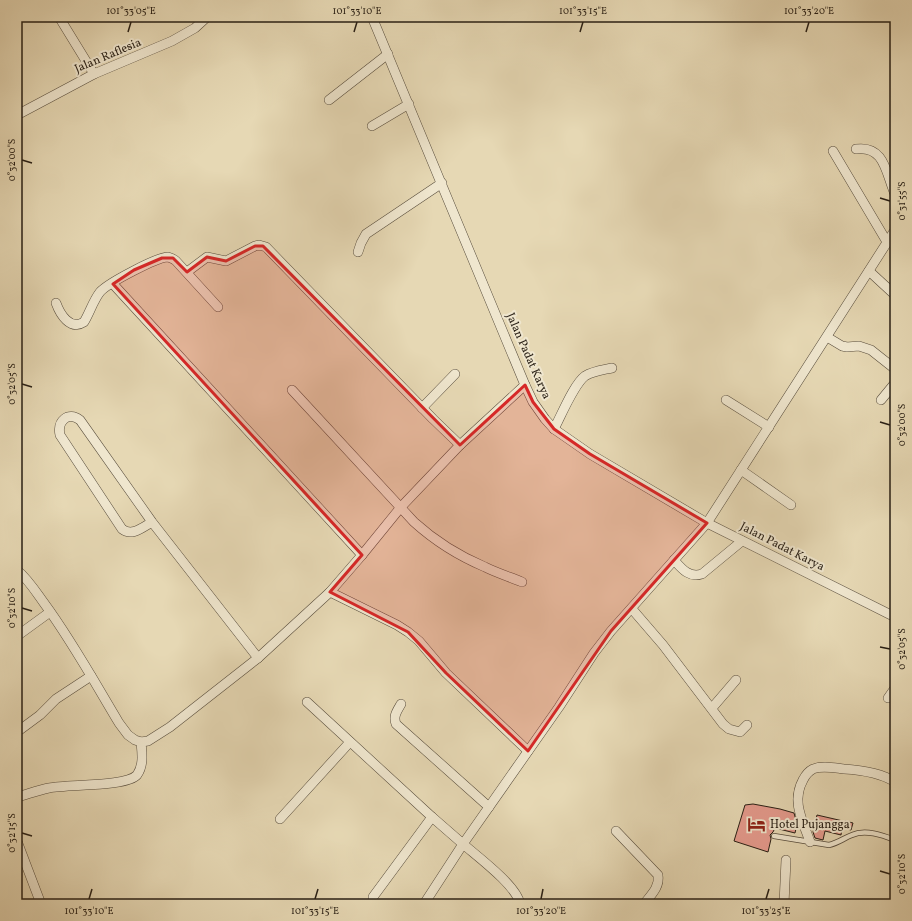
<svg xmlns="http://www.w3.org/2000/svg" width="912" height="921" font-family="Vollkorn,serif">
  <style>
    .building { fill: #e59b8e; stroke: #281f15 }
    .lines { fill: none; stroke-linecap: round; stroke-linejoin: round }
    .lane-casing { stroke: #584d3d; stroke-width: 6 }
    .street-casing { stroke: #584d3d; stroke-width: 10 }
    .lane { stroke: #efe6ce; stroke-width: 4.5 }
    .street { stroke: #efe6ce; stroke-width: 9 }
    .marked { fill: #d62828; fill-opacity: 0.2; stroke: #d62828; stroke-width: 3; stroke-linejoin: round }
    .ticks { fill: none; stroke: #281f15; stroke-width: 1.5 }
    .labels { text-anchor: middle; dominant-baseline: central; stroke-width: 4; stroke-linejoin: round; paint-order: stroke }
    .street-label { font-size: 12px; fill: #281f15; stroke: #efe6ce }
    .poi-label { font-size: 12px; fill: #281f15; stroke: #efe6ce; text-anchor: start }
    .neatline { fill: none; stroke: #281f15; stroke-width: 1.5 }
    .ticks-label { font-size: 10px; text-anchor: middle; fill: #281f15 }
  </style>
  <rect width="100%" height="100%" fill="#e6d8b4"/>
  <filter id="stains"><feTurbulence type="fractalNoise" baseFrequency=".005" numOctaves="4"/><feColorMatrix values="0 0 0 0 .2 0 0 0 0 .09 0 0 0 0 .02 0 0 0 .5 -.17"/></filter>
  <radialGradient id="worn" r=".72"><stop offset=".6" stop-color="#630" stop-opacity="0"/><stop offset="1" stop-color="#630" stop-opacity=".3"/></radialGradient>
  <g class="building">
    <polygon points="753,804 780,809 794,813 797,824 795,833 775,828 773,832 770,835 771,839 768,852 734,841 745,805"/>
    <polygon points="817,815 843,821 841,835 825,831 823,840 815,838 813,832"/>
    <polygon points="845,821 853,823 851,830 843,828"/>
  </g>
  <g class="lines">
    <defs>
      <path id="lane" d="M 774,836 L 829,845 C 838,843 844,838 852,835 C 865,829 882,835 895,840"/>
      <g id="street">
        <polyline points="17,17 18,17"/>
        <polyline points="59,17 94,74"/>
        <polyline points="372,17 525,385 533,402 545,419 554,429 590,454 707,523 895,617"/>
        <polyline points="329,100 388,54"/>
        <polyline points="17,115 94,74 172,41 195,28 207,17"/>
        <polyline points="372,126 409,104"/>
        <path d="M 856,149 C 885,145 886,174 895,194"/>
        <polyline points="833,151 887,242"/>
        <polyline points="358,252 361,243 366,234 442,183"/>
        <polyline points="869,271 895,295"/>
        <polyline points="187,272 207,257 226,261 255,246 259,245 266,247 433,419 460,445"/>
        <polyline points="113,284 362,555"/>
        <path d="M 56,303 C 60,314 70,331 84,322 C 90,312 93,301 100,292 C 108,283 157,257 168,257 C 171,258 174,259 176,261 L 218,307"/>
        <polyline points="827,337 842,346 847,347 859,346 871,350 895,369"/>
        <path d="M 292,390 L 414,522 C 435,541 459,556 485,567 C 497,573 510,577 522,582"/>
        <polyline points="726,400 769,427"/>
        <polyline points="881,400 895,383"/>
        <polyline points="422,408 455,374"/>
        <path d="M 554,429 C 561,416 574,384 585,376 C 593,371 603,370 612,368"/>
        <polyline points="741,470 791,505"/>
        <path d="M 152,522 C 143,527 132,537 122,529 L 60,435 C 57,421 68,411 80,420 L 152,522 L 258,658"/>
        <path d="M 674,560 C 682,569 689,578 702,574 L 742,541"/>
        <path d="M 17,570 C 28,579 36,592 44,603 C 72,641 95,683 119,723 L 128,735 L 135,740 L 141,742 L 148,741 L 170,727 L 258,658 L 330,592 L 397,625 L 408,632 L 419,641 L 446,673 L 528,751"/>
        <polyline points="330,592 362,555 401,507 460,445 525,385"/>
        <polyline points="632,609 663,645 723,724 729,729 740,732 747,725"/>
        <polyline points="17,636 50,612"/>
        <polyline points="888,698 895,688"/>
        <polyline points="307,702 432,817 463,844 424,904"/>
        <path d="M 401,704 C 397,711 393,716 396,724 L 489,807"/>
        <polyline points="712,708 736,680"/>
        <polyline points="17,732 40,715 56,699 91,676"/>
        <path d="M 17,797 C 28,794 39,790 49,788 C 67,784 126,787 137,775 C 144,765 142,753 141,742"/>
        <polyline points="280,819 350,742"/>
        <path d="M 616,831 L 658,875 C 660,887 651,895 644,904"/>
        <polyline points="17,841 41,904"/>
        <path d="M 810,842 C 803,821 791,802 803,780 C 805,776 809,771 813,769 C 822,765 835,768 844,769 C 861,770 881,773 895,782"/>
        <polyline points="373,897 432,817"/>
        <path d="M 520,904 C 517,886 478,857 463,844 L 559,707 L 594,653 L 611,631 L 707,523 L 895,230"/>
        <polyline points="784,904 786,860"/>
      </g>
    </defs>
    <use href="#lane" class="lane-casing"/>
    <use href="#street" class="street-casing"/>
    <use href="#lane" class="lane"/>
    <use href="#street" class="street"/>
  </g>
  <path class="marked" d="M 255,246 L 263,246 L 460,445 L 525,385 L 533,402 L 554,429 L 590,454 L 707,523 L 611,631 L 528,751 L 446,673 L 408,632 L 330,592 L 362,555 L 113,284 L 134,270 L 162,258 L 173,258 L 187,272 L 207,257 L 226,261 Z"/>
  <path class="ticks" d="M 128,32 L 131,22M 354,32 L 357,22M 580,32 L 583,22M 806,32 L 809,22M 22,160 L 32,163M 880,198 L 890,201M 22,384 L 32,387M 880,422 L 890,425M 22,608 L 32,611M 880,647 L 890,649M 22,833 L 32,836M 880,871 L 890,874M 89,899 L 92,889M 315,899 L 318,889M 541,899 L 543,889M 766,899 L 769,889"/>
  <defs>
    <symbol id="hotel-bare" viewBox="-9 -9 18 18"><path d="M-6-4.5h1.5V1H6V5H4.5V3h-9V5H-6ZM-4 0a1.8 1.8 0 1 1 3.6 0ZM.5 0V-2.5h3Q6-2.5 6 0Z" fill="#8f2418" stroke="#efe6ce" stroke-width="2.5" paint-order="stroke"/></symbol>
  </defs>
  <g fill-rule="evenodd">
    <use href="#hotel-bare" x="744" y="812" width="25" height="25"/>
  </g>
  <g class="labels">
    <g class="street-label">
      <text transform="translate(108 56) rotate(-23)">Jalan Raflesia</text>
      <text transform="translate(528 356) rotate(66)">Jalan Padat Karya</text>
      <text transform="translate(782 547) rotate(27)">Jalan Padat Karya</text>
    </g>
    <g class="poi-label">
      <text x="770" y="825">Hotel Pujangga</text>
    </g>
  </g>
  <rect width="912" height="921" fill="none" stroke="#e6d8b4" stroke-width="44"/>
  <rect x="22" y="22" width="868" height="877" class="neatline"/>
  <g class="ticks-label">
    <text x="131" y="14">101°33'05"E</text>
    <text x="357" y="14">101°33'10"E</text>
    <text x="583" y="14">101°33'15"E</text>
    <text x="809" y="14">101°33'20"E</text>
    <text transform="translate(11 160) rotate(-90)" y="4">0°32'00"S</text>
    <text transform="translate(901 201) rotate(-90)" y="4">0°31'55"S</text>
    <text transform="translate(11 384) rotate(-90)" y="4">0°32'05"S</text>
    <text transform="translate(901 425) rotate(-90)" y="4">0°32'00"S</text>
    <text transform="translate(11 608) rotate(-90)" y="4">0°32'10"S</text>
    <text transform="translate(901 649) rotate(-90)" y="4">0°32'05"S</text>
    <text transform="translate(11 833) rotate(-90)" y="4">0°32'15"S</text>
    <text transform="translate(901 874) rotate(-90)" y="4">0°32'10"S</text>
    <text x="89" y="914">101°33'10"E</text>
    <text x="315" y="914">101°33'15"E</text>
    <text x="541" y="914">101°33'20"E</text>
    <text x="766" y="914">101°33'25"E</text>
  </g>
  <rect width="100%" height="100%" filter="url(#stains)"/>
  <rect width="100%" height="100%" fill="url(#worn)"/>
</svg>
